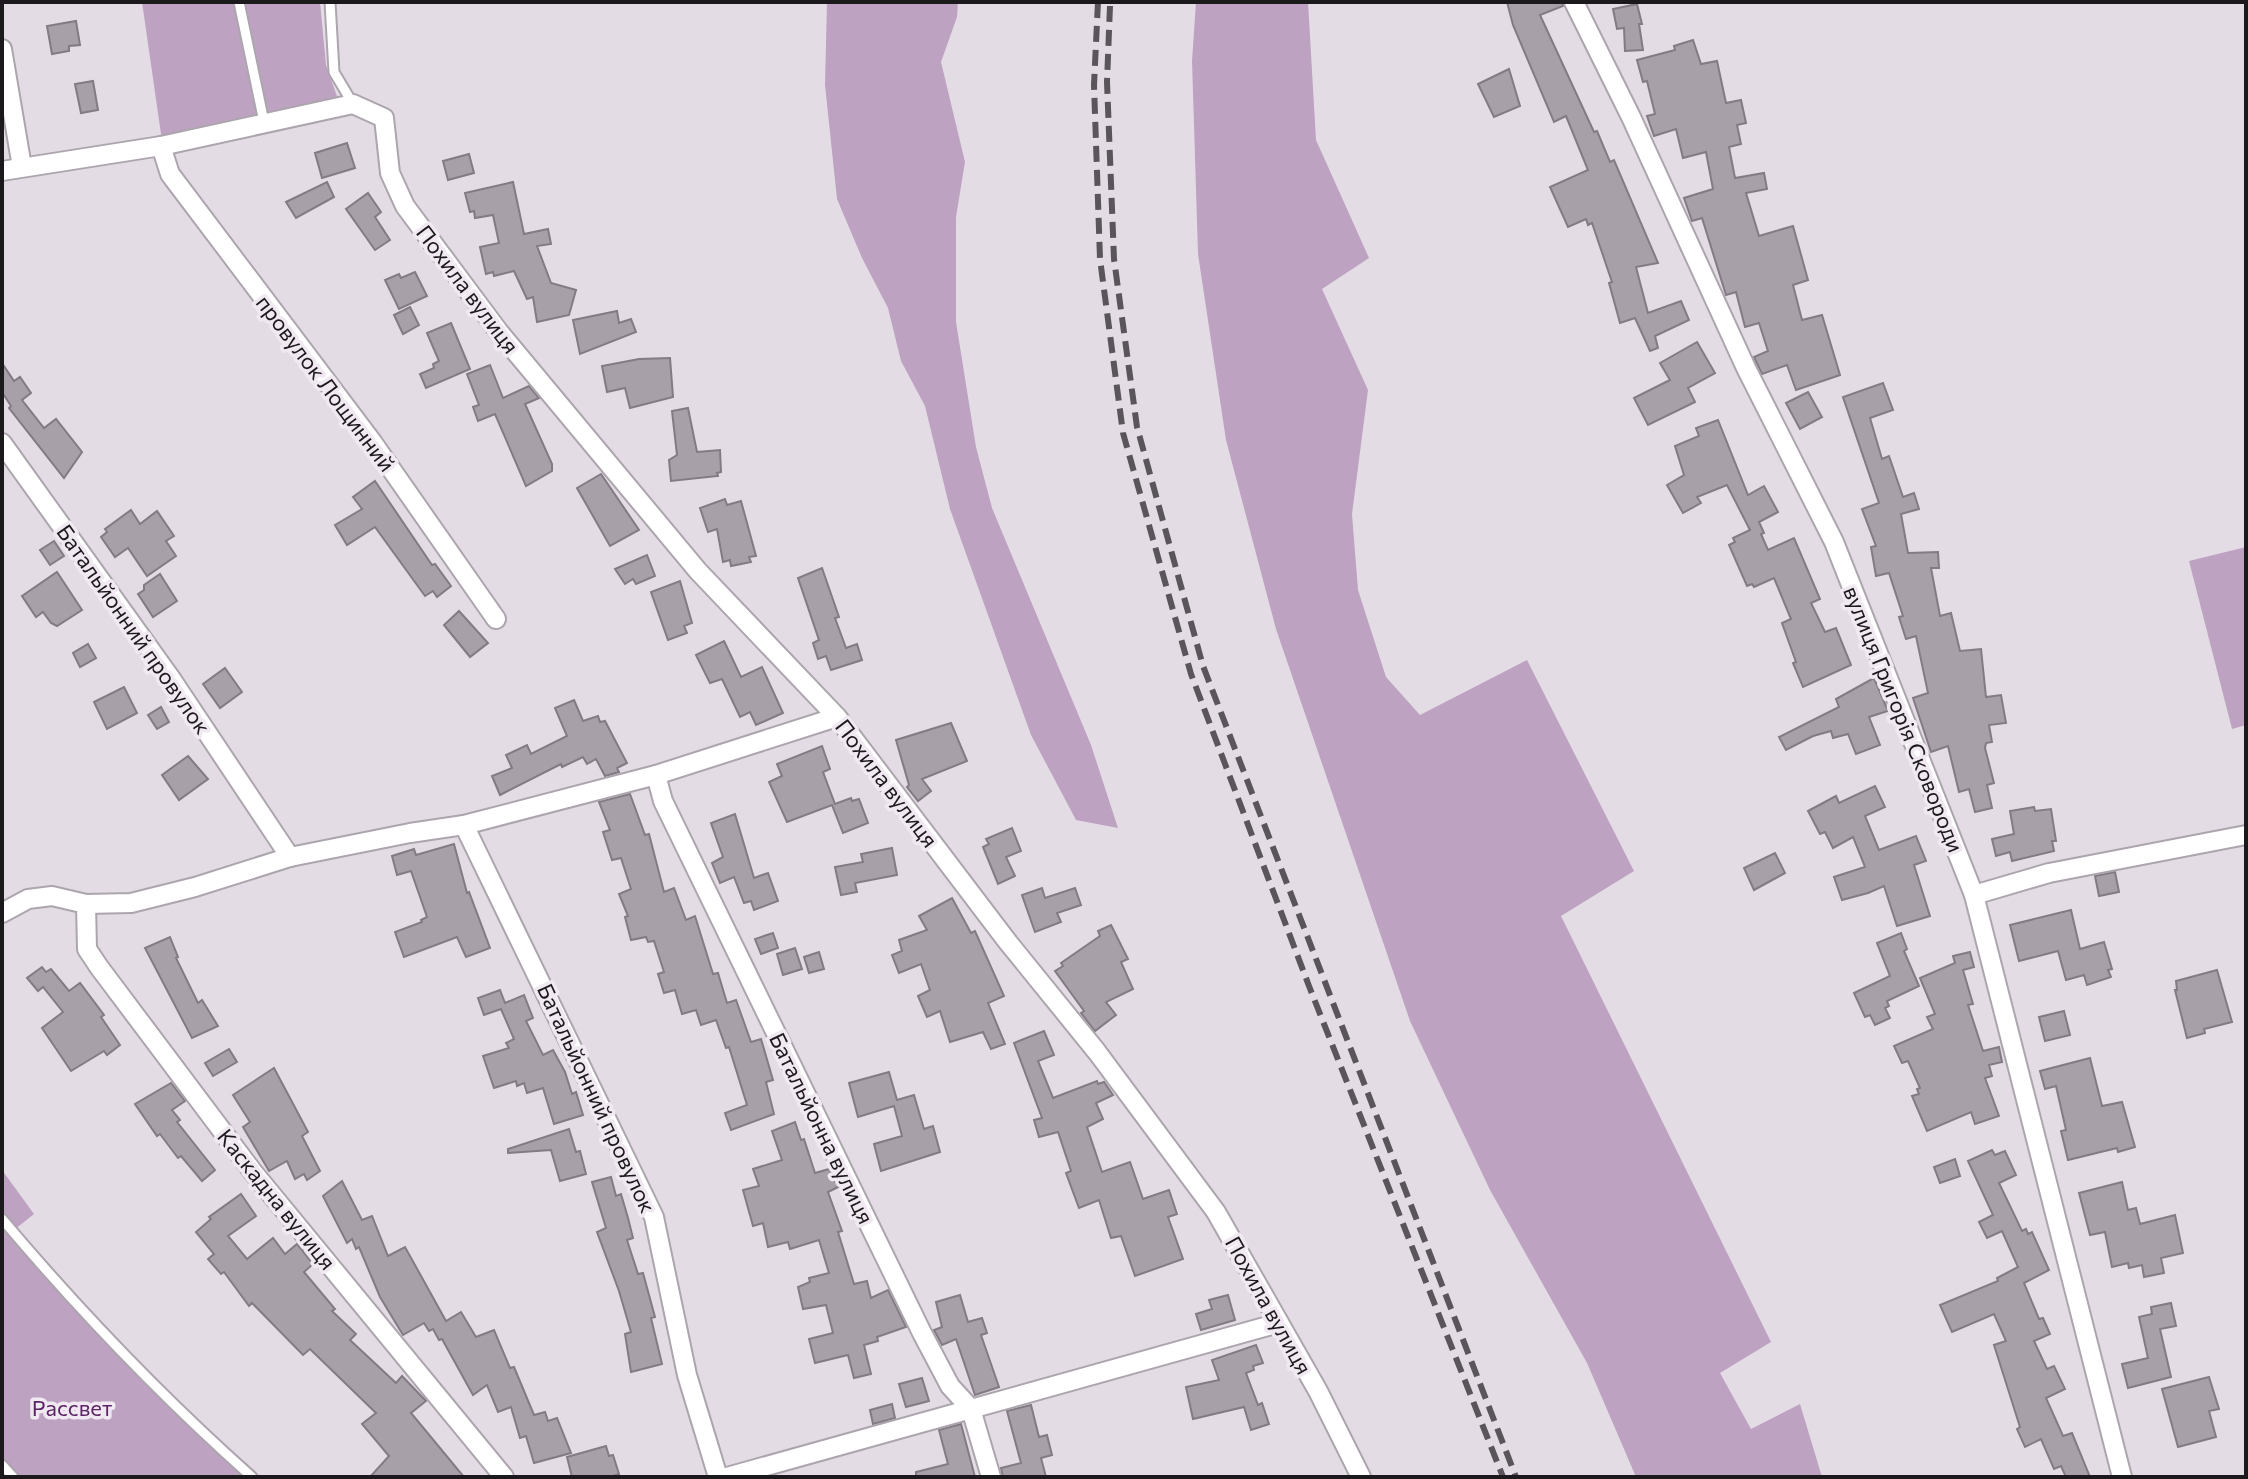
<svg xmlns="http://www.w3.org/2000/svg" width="2248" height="1479" font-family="Commissioner,sans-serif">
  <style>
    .green { fill: #bda2c1 }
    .building { fill: #a7a0a8; stroke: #827b83; stroke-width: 2 }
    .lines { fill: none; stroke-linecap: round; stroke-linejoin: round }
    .lane-casing { stroke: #ada5ae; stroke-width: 13 }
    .street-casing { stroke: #ada5ae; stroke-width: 22 }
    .lane { stroke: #fff; stroke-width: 9 }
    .street { stroke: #fff; stroke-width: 18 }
    .rail { stroke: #5a555a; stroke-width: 6; stroke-dasharray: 16 8; stroke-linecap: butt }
    .labels { text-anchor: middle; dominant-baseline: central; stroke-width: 7; stroke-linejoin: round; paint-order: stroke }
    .street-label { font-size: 22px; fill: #1c191c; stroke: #f1e9f2 }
    .park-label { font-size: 22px; fill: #5c2565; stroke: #f1e9f2 }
  </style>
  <rect width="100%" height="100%" fill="#e4dce5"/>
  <g class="green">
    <polygon points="142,2 320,2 326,65 339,102 162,141"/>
    <polygon points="827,2 958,2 957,17 941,62 965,162 956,217 956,322 976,447 992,508 1091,745 1118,828 1076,820 1031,735 950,509 925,406 901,361 888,308 862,258 837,199 825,85"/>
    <polygon points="1196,2 1308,2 1316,140 1369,258 1322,289 1368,390 1352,514 1358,590 1386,677 1420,715 1527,660 1634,871 1561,916 1771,1342 1720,1373 1751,1429 1800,1404 1822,1477 1636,1477 1587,1363 1490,1190 1410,1021 1276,629 1226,440 1198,254 1192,61"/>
    <polygon points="2246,547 2246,725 2232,729 2189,561"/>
    <polygon points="2,1170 34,1214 14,1230 2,1215"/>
    <polygon points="2,1224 153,1391 246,1477 2,1477"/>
  </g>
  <g class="building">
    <polygon points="1507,2 1562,2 1563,6 1540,15 1594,132 1597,131 1610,162 1614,160 1658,263 1636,267 1648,313 1681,301 1689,320 1655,336 1658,348 1650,351 1635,318 1620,323 1609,283 1612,282 1592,223 1588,225 1586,219 1568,227 1550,187 1588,170 1566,116 1554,122 1513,25"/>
    <polygon points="1637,4 1642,24 1639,24 1643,50 1625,51 1624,28 1617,29 1613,9"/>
    <polygon points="76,21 80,45 69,46 69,51 52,54 47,26"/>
    <polygon points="1693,40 1701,64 1717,61 1726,103 1741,100 1746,123 1737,125 1741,144 1729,147 1735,178 1764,173 1767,189 1746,193 1759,236 1793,226 1808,280 1793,285 1802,320 1822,315 1840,375 1796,390 1787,365 1762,374 1754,357 1768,351 1759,323 1745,327 1736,292 1726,295 1702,218 1692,221 1684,198 1713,189 1706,152 1683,158 1676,129 1654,136 1647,116 1655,114 1647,81 1643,82 1637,60 1675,50 1674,46"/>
    <polygon points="1509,69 1520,106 1494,117 1478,84"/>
    <polygon points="93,81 98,110 81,113 75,84"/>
    <polygon points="347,143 355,168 322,178 315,153"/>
    <polygon points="469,154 474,173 448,180 443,161"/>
    <polygon points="327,182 334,197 296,218 286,202"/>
    <polygon points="513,182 524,234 548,229 551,244 537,246 551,283 576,290 569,315 537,322 533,297 527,299 514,271 494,276 493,272 486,274 480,247 499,243 493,215 475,218 474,211 470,212 465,193"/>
    <polygon points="368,193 381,212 375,217 390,240 375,250 346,209"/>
    <polygon points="415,272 427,296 399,309 385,280 399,274 401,278"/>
    <polygon points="410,307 419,325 403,334 394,315"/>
    <polygon points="617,311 619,323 631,319 636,332 580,354 573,320"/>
    <polygon points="451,323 470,369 426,388 420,374 434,368 433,364 439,361 427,333"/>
    <polygon points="1697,342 1715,373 1688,388 1695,402 1648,425 1634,398 1670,380 1660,363"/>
    <polygon points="670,358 673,397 630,408 625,388 607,392 602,366 639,359"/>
    <polygon points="2,363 14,381 20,377 31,393 22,400 44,428 56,419 82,452 64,478 9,408 11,406 2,392"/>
    <polygon points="490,365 503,398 529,386 539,398 525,404 552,464 552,471 526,486 495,414 478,421 473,407 479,405 467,374"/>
    <polygon points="1883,383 1893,410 1870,418 1882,459 1889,456 1903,497 1914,493 1919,509 1901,514 1908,553 1938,552 1939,568 1931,568 1940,616 1951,613 1960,651 1981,649 1986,697 2001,695 2006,723 1989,725 1992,742 1986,743 1985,748 1994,783 1987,785 1992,808 1975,812 1969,789 1959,792 1948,746 1931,752 1913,698 1928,693 1916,636 1906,639 1899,617 1903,616 1889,573 1876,576 1871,547 1876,546 1862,509 1879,503 1843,397"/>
    <polygon points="1808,392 1822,417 1800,429 1786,403"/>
    <polygon points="688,408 697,452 720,450 721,472 717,473 718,476 671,481 669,460 677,455 672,411"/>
    <polygon points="1718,420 1748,495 1764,486 1778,512 1759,522 1764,533 1761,534 1768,550 1794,538 1820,599 1811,603 1825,632 1836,628 1851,665 1803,687 1793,663 1796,662 1782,623 1791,619 1774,578 1754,587 1752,584 1747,586 1729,545 1735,542 1733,538 1750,530 1727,485 1697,497 1701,503 1683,513 1667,485 1684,475 1675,446 1699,436 1696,428"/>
    <polygon points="601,474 639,530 610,546 577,488"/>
    <polygon points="375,481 432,565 435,564 451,586 437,597 433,591 425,596 375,527 347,545 335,525 362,509 353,497"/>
    <polygon points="725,499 727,505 741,501 756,556 749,557 751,562 731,566 730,560 723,562 717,529 708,532 700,508"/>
    <polygon points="131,510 140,524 157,511 174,536 166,541 176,556 147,576 128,548 115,557 101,537 107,532 105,529"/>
    <polygon points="54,541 64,556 50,565 40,550"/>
    <polygon points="647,555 655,576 636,584 633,579 625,584 615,569"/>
    <polygon points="822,568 839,617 835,618 846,648 857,644 862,660 831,670 826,656 818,659 813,643 819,640 798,578"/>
    <polygon points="57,572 82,610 57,626 51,623 43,612 36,617 22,596"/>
    <polygon points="160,574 177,601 153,617 138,594 144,590 144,585"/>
    <polygon points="680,581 692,623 684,626 687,633 668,640 651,592"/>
    <polygon points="459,611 488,643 470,657 444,625"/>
    <polygon points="724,641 741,677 762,667 783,713 756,725 750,712 740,717 722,679 710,683 696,655"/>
    <polygon points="88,644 96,658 80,667 73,653"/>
    <polygon points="225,668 242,692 220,708 203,684"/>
    <polygon points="1874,678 1888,711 1869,717 1880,745 1856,754 1848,734 1833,738 1831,731 1813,736 1786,750 1779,737 1839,707 1836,699"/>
    <polygon points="124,687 137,713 107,729 94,702"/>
    <polygon points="574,700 583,721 598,716 600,722 605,721 627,763 617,768 619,772 605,776 596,759 587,764 583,757 562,767 561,764 500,795 492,776 512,768 506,755 527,745 531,754 567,736 555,708"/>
    <polygon points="161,707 169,722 157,729 148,715"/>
    <polygon points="951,723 967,761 922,779 931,791 918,801 907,787 909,785 896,740"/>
    <polygon points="822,746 830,769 823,772 835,804 851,798 852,801 859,799 868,823 843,833 832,805 787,822 769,782 782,776 777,764"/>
    <polygon points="188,756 208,779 179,800 162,775"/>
    <polygon points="1875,786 1885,807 1865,816 1879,850 1916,836 1926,861 1914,865 1930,916 1897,926 1884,886 1868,893 1842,900 1834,877 1865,867 1853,837 1833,848 1825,832 1820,834 1808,811 1836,796 1839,803"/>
    <polygon points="630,794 645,835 649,834 664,892 674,888 686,920 695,916 713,974 718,973 727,1003 736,1000 751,1042 761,1039 773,1080 766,1082 774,1114 731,1130 725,1113 747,1105 729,1047 726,1048 716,1020 701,1025 696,1010 682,1014 675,990 664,993 658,974 664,972 654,941 648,942 646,937 631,940 625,917 628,916 619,894 631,889 621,858 612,860 603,832 610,830 599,802"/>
    <polygon points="2034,807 2035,811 2051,809 2056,841 2052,841 2054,851 2012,861 2010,852 1996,856 1992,839 2014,834 2010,811"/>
    <polygon points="735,814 754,878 768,873 778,901 754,910 751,901 744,903 734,877 720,883 712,863 723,857 711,823"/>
    <polygon points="1012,828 1021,851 1006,857 1015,876 998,884 983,847 989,844 986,839"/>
    <polygon points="454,844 467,893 469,892 490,948 466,957 457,937 404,957 395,932 422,922 421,920 427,917 411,871 397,875 392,856 414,849 416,855"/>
    <polygon points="892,848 897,875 855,883 857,892 841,895 835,867 863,862 861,854"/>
    <polygon points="1775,853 1785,873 1754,890 1744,868"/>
    <polygon points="2115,872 2119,892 2099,896 2095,876"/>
    <polygon points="1042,888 1045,898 1075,888 1081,905 1057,913 1061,922 1035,932 1022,895"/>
    <polygon points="952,898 971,933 975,931 1004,996 988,1003 1005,1044 991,1049 983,1032 950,1042 940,1011 927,1017 918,996 930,990 921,964 899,973 892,955 902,951 899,940 927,930 919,916"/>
    <polygon points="2071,910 2080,949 2104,942 2112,969 2108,970 2111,977 2087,985 2084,975 2066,980 2058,951 2019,961 2010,925"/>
    <polygon points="1111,925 1128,959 1121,962 1133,989 1106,1002 1116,1015 1095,1031 1081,1013 1084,1011 1055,971 1063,966 1061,963 1100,936 1098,931"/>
    <polygon points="773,933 778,948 761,954 755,939"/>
    <polygon points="1901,933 1907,949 1904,951 1919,986 1887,1001 1889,1006 1885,1008 1890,1018 1875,1025 1870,1015 1865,1017 1854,993 1890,976 1877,943"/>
    <polygon points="170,937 178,957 176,958 198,1003 202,1000 218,1026 192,1038 145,948"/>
    <polygon points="795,948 802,969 783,975 777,954"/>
    <polygon points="819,952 824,969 809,973 804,957"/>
    <polygon points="1970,952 1974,967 1963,970 1973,1004 1968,1005 1983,1051 1999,1047 2002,1062 1989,1065 1992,1076 1985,1078 1999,1116 1975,1124 1971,1112 1927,1131 1912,1096 1919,1094 1917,1089 1920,1088 1908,1061 1902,1063 1894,1046 1933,1029 1927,1017 1935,1014 1920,978 1955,963 1953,956"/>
    <polygon points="42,967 46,972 51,969 69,991 80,983 104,1015 101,1017 120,1045 107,1055 104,1051 71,1071 42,1028 63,1012 43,987 38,991 27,978"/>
    <polygon points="2217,970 2232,1022 2204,1029 2205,1033 2187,1038 2175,990 2177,990 2176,981"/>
    <polygon points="500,990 505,1003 524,995 533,1018 526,1021 543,1055 553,1050 565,1072 572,1094 576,1092 583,1115 554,1124 543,1088 527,1093 524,1083 517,1086 516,1081 494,1088 483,1056 509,1048 506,1043 514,1039 501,1009 484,1015 478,998"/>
    <polygon points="2064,1011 2070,1035 2045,1041 2039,1017"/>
    <polygon points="1044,1031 1054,1055 1038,1061 1053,1098 1097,1081 1098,1084 1104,1082 1113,1095 1096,1103 1103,1119 1087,1127 1102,1172 1130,1162 1143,1199 1169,1190 1177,1214 1168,1217 1183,1259 1135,1276 1121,1236 1111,1238 1099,1200 1079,1208 1066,1173 1071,1171 1058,1132 1039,1137 1034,1120 1042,1118 1014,1043"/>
    <polygon points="229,1049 237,1062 213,1076 205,1063"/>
    <polygon points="2090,1058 2102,1106 2122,1102 2135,1147 2118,1152 2117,1148 2068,1160 2061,1131 2066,1130 2056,1086 2045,1089 2040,1071"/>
    <polygon points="274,1068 308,1132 302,1136 320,1171 307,1180 304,1174 295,1179 287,1161 269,1171 243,1127 250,1122 233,1095"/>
    <polygon points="889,1072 897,1100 914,1095 924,1129 933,1126 940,1152 881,1171 874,1144 902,1136 894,1106 858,1117 849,1083"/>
    <polygon points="171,1083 185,1101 172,1110 180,1120 177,1122 215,1170 202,1181 181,1156 178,1158 160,1134 157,1136 135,1104"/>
    <polygon points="795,1122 801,1140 804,1139 815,1173 829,1169 838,1187 828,1192 842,1231 838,1232 854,1284 867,1281 871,1298 888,1290 906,1327 877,1337 878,1341 864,1345 871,1374 854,1378 848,1355 815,1363 809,1339 833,1333 826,1305 803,1309 798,1287 810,1282 809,1278 829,1273 819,1240 790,1249 788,1242 768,1247 763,1223 753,1226 743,1190 759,1186 753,1169 782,1160 772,1131"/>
    <polygon points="569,1129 576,1152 580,1151 586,1174 560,1181 551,1150 508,1153 508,1149"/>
    <polygon points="1992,1150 1995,1155 2005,1151 2016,1175 1999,1183 2022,1231 2026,1229 2028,1234 2032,1232 2049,1270 2024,1283 2039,1319 2043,1318 2050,1334 2034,1341 2047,1369 2054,1366 2065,1389 2046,1398 2063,1436 2072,1433 2090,1477 2066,1477 2061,1466 2054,1469 2041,1439 2025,1447 2017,1429 2020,1427 1994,1345 2006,1341 1994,1314 1952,1332 1940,1305 1998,1281 1997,1278 2018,1267 2002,1231 1987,1238 1979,1222 1993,1215 1968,1161"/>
    <polygon points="1955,1159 1960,1176 1940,1183 1934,1167"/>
    <polygon points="611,1177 616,1196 621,1194 628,1218 633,1238 627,1240 638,1274 643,1273 655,1317 651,1318 662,1364 631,1372 625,1334 631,1332 619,1291 597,1232 606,1228 592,1182"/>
    <polygon points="342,1181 362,1220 372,1216 388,1256 405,1247 446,1321 461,1312 476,1337 494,1330 510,1368 514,1367 534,1415 545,1412 548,1421 557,1418 571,1453 534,1463 526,1436 520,1438 511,1407 498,1412 487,1385 473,1395 442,1339 439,1340 433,1329 429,1331 424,1323 403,1335 380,1297 359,1247 356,1249 352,1239 347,1243 323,1196"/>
    <polygon points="2122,1182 2128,1210 2136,1208 2140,1224 2175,1215 2183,1253 2161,1258 2164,1273 2144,1277 2142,1265 2129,1268 2128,1263 2112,1267 2105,1232 2090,1235 2079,1193"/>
    <polygon points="241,1194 256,1216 228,1236 247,1259 273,1238 285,1254 297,1244 313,1264 304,1272 335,1309 332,1311 356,1334 350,1340 396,1383 402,1376 426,1401 411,1413 464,1477 370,1477 389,1456 362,1424 376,1413 310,1349 303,1355 252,1303 249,1306 224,1272 221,1274 208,1259 214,1254 196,1232 211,1219 209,1217"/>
    <polygon points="960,1295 968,1322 982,1318 987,1333 981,1335 999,1387 975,1395 956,1339 942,1345 934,1330 942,1327 936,1302"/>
    <polygon points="1228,1295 1235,1320 1201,1330 1196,1314 1212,1309 1209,1300"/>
    <polygon points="2171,1303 2176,1326 2160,1329 2171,1377 2128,1388 2122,1364 2148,1358 2139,1317 2152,1314 2151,1307"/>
    <polygon points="1256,1345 1263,1363 1253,1366 1254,1370 1246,1373 1258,1405 1262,1403 1269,1424 1251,1430 1244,1407 1193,1419 1186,1387 1219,1380 1212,1360"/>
    <polygon points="2209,1377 2219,1409 2209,1411 2216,1437 2178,1447 2162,1389"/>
    <polygon points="922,1378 929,1401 906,1407 899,1384"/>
    <polygon points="892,1404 895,1418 873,1424 870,1410"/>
    <polygon points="1031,1405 1039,1437 1047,1435 1052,1455 1041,1458 1046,1477 1003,1477 1001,1468 1021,1463 1007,1411"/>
    <polygon points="961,1424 975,1477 916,1477 916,1472 948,1464 939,1430"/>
    <polygon points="606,1446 609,1456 613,1455 619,1474 610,1477 572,1477 567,1457"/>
  </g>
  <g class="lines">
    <defs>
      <g id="lane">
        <polyline points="239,2 264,122"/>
        <polyline points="330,2 334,72 353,104"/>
        <path d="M 2,1219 C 79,1310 162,1397 252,1477"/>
        <polyline points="2,1465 13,1477"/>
      </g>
      <g id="street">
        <polyline points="1574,2 1631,117 1746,368 1834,542 1974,895 2122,1477"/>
        <polyline points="2,49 22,167"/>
        <polyline points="161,146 170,174 373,443 496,619"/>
        <polyline points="2,171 161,146 353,104 384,118 390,173 405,206 499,332 698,571 837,717 1007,941 1097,1052 1216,1212 1318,1391 1361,1477"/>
        <polyline points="2,443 172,680 290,857"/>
        <polyline points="656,775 663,801 922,1333 950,1386 971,1409 991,1477"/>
        <polyline points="464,825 654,1217 687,1375 718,1477"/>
        <polyline points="1974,895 2049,873 2246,835"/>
        <polyline points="86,904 87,949 99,967 253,1172 504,1477"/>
        <polyline points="2,913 28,899 52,896 86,904 131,903 195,887 290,857 410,833 464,825 656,775 837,717"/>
        <polyline points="727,1477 1279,1323"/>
      </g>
    </defs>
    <use href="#lane" class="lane-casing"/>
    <use href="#street" class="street-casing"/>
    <use href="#lane" class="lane"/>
    <use href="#street" class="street"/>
    <g class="rail">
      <polyline points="1098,2 1094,85 1100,259 1123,433 1191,674 1309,986 1503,1477"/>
      <polyline points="1110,6 1107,82 1114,259 1137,427 1203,666 1516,1477"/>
    </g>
  </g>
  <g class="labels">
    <g class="street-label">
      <text transform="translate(468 289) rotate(53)">Похила вулиця</text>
      <text transform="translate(326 383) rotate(53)">провулок Лощинний</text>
      <text transform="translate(134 629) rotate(55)">Батальйонний провулок</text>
      <text transform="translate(1904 719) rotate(68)">вулиця Григорія Сковороди</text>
      <text transform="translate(887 783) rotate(53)">Похила вулиця</text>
      <text transform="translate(597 1098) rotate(65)">Батальйонний провулок</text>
      <text transform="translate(822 1128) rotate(64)">Батальйонна вулиця</text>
      <text transform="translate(277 1199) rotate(51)">Каскадна вулиця</text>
      <text transform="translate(1269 1305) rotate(61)">Похила вулиця</text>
    </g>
    <g class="park-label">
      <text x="72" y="1407">Рассвет</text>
    </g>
  </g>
  <rect width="2248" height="1479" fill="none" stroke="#1c191c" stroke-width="8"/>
</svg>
